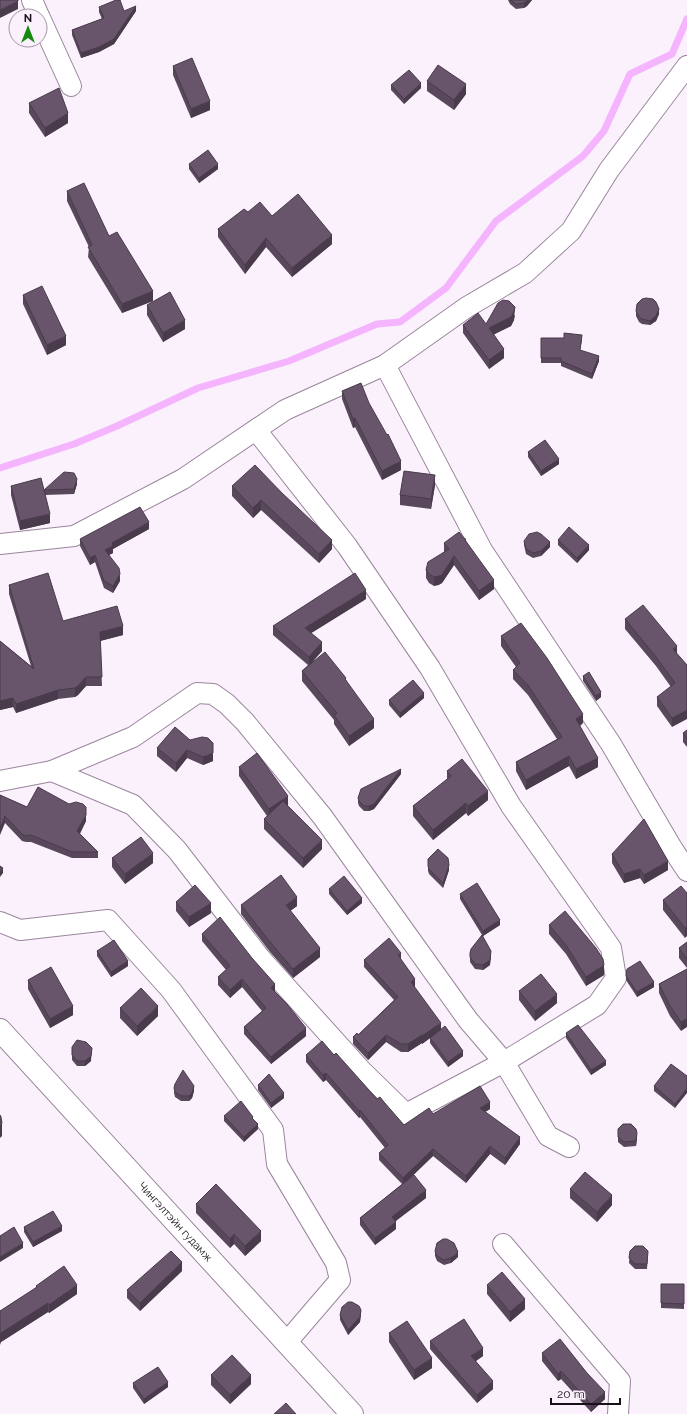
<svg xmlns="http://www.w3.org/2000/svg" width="687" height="1414" font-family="Raleway,sans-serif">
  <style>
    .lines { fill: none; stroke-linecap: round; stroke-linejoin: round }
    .stream { stroke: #f5b5fe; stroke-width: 7 }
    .minor-casing { stroke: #9a859d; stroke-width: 22 }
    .secondary-casing { stroke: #9a859d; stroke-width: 24 }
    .minor { stroke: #fff; stroke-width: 20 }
    .secondary { stroke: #fff; stroke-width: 22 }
    .wall { fill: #59485c }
    .shaded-wall { fill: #493b4b }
    .building { fill: #68546b; stroke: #493b4b }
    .labels { text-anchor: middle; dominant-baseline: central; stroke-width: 4; stroke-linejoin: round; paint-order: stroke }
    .street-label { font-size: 11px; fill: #181019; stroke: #fbf1fc }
  </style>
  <rect width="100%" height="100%" fill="#fbf1fc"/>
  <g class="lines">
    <polyline class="stream" points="0,468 74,444 117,426 198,388 289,361 377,324 400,322 446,288 496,221 583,156 604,131 630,74 672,54 687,19"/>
    <defs>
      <g id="minor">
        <polyline points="32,0 39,16"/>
        <polyline points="40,18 71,86"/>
        <polyline points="385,365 482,550 611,744 672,848 687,871"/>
        <polyline points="0,544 74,536 183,479 285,410 385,365 467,307 525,273 571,231 609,170 687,66"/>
        <polyline points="52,771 133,805 177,850 261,959 362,1071 406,1114 504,1062 597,1005 616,978 611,948 511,806 430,668 347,546 256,430"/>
        <polyline points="0,781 52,771 133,737 197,693 213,694 227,704 245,722 322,816 468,1020 504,1062 548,1136 569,1147"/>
        <polyline points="0,922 20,930 108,920 171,990 273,1130 277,1164 336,1263 340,1280 286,1343"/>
        <polyline points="503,1244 620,1381 618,1414"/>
      </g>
      <g id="secondary">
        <path id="s1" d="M 0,1030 L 352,1414"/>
      </g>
    </defs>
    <use href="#minor" class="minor-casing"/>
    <use href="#secondary" class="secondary-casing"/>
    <use href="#minor" class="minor"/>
    <use href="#secondary" class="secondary"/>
  </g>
  <g class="wall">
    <polygon points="508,0 532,0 527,6 524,8 516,9 510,4"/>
    <polygon points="99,7 124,11 136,11 114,44 99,52 81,58 72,35 72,30 102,19 99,12"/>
    <polygon points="173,66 210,110 191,118 173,75"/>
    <polygon points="427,81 466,94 454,110 427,91"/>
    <polygon points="391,85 421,88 404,104 391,90"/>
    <polygon points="29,103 68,123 45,137 29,113"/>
    <polygon points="189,164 218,169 199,183 189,169"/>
    <polygon points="67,191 109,236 153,301 122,313 88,257 89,247 67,201"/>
    <polygon points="248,212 272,216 332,244 292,277 266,247 245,274 218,237 218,229"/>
    <polygon points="23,295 66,345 47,355 23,304"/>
    <polygon points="147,305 185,329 163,342 147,315"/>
    <polygon points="636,311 659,314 656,321 650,325 642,324 639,322 636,316"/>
    <polygon points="515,315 514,320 511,326 494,334 504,358 489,369 463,333 463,325 486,324"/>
    <polygon points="541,338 582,340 580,350 599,361 592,379 561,366 561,363 541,363"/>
    <polygon points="342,391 401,470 382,480 355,427 353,428 342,399"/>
    <polygon points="528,452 559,464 541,476 528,457"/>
    <polygon points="77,484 74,494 45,495 50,523 20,530 11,495 11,486 44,490"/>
    <polygon points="435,485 431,509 400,505 400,495"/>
    <polygon points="232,486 282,493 332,549 319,563 261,510 253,518 232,496"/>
    <polygon points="149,529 113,549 113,553 109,555 120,581 113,593 104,588 95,562 90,565 80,546 80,539"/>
    <polygon points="558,540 589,550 577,563 558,545"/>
    <polygon points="466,541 494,589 479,600 454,565 442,583 439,585 434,586 429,583 426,578 426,570 444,552 444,543"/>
    <polygon points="524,541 550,547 541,556 533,558 526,554 524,545"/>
    <polygon points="9,585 63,621 123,635 100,641 102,686 86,686 78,695 75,697 58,699 16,713 13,707 0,710 0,641 31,666 9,594"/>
    <polygon points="366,599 311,633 322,651 312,662 346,680 374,728 349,746 334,724 334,720 302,681 302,671 308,665 273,635 273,626"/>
    <polygon points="625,619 677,654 672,727 657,706 657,697 671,687 656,666 625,629"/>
    <polygon points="501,636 583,723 580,726 598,767 576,779 569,766 526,790 516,771 516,762 557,739 528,695 513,679 513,670 516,667 501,646"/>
    <polygon points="583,676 601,697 596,701 583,681"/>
    <polygon points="424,698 400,718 389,705 389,700"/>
    <polygon points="175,727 213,761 203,765 187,758 176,772 157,756 157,748"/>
    <polygon points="687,730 687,747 683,742 683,733"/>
    <polygon points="239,767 287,805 322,849 303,868 264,829 264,819 267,816 239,776"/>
    <polygon points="447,771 488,800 468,816 466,813 433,840 413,816 413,806 447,780"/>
    <polygon points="401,774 374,809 369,811 364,811 359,806 358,803 358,798"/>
    <polygon points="0,795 27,807 86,821 80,834 98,852 98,858 72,858 31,842 26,842 22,841 5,823"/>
    <polygon points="612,854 668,870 644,884 640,878 624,883 612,863"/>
    <polygon points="112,858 153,863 125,884 112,867"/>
    <polygon points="428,866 449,870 443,888 429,874 428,871"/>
    <polygon points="329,889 362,903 347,915 329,894"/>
    <polygon points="687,893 685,938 663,910 663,900"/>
    <polygon points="460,894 500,925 483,936 491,956 490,965 483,970 475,969 470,962 470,953 482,935 460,899"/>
    <polygon points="176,902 211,913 189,927 176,911"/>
    <polygon points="241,905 297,906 290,911 320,957 293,978 270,952 241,914"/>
    <polygon points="549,925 604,975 586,986 566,954 549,934"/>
    <polygon points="202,934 275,992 306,1036 271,1064 244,1034 244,1027 262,1011 242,987 230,998 218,985 218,977 226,970 202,941"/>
    <polygon points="687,942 687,968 679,958 679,948"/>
    <polygon points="97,951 128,966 111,977 97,956"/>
    <polygon points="364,960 401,960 415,986 414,987 441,1030 463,1056 448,1067 430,1043 430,1038 422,1044 422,1043 408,1052 401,1052 386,1042 368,1060 353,1044 353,1037 358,1035 394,1000 364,967"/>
    <polygon points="687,969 681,1031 670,1016 659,993 659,984"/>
    <polygon points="626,976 654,987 637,997 626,980"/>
    <polygon points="28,980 73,1015 50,1028 28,989"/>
    <polygon points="519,991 557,1003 535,1021 519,1000"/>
    <polygon points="120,1008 158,1016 137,1036 120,1018"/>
    <polygon points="566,1033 606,1065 591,1075 566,1038"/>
    <polygon points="72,1047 91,1061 85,1066 77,1066 72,1060"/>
    <polygon points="306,1055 334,1055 404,1125 433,1114 490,1109 485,1112 520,1144 505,1165 490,1154 466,1183 433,1156 406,1182 426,1198 395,1221 396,1229 375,1245 360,1225 360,1218 402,1184 379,1160 379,1153 385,1148 360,1117 359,1118 326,1080 323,1082 306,1062"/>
    <polygon points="687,1076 675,1108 654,1091 654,1086"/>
    <polygon points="175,1084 194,1091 192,1098 189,1101 181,1101 175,1097 174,1093"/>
    <polygon points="258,1085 284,1098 271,1108 258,1090"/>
    <polygon points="224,1116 258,1129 244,1142 224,1121"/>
    <polygon points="618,1129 637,1138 636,1146 624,1147 618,1142"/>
    <polygon points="570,1189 612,1205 597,1222 570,1198"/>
    <polygon points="196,1204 261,1241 245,1256 234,1244 230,1248 196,1213"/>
    <polygon points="24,1227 62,1231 33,1247 24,1232"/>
    <polygon points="435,1251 458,1257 451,1263 444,1265 437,1261 435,1256"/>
    <polygon points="630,1251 648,1256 647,1269 635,1269 629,1263"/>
    <polygon points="182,1271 140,1311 127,1298 127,1290"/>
    <polygon points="661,1284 684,1284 684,1309 661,1308"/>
    <polygon points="487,1285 525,1309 510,1322 487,1294"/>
    <polygon points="36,1286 77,1294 49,1313 48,1312 1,1342 0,1311 36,1288"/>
    <polygon points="340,1315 361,1315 360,1322 348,1335 340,1320"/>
    <polygon points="389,1333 432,1368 414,1380 389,1342"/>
    <polygon points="430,1341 483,1356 476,1361 493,1389 477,1403 430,1349"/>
    <polygon points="542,1353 605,1399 591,1412 561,1379 558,1381 542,1361"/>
    <polygon points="211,1375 251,1384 230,1404 211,1385"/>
    <polygon points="133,1383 168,1387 144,1404 133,1388"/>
  </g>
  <g class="shaded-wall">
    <polygon points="528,0 532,0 527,6 524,8 524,3"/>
    <polygon points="18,1 18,9 0,18 0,10"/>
    <polygon points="136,6 136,11 114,44 99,52 81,58 81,53"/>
    <polygon points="421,83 421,88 404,104 404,99"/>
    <polygon points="466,84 466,94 454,110 454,100"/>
    <polygon points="210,101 210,110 191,118 191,109"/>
    <polygon points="68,113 68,123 45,137 45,128"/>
    <polygon points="218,164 218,169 199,183 199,178"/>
    <polygon points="332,235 332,244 292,277 292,268"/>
    <polygon points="266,238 266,247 245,274 245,265"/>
    <polygon points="153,291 153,301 122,313 122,304"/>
    <polygon points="515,307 514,320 511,326 489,337 489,328"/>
    <polygon points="659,309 659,314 656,321 650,325 650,321"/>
    <polygon points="185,320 185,329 163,342 163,333"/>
    <polygon points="66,336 66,345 47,355 47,345"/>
    <polygon points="504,349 504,358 489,369 489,360"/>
    <polygon points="599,356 599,361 592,379 592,374"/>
    <polygon points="355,418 355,427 353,428 353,419"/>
    <polygon points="559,459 559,464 541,476 541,471"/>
    <polygon points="401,461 401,470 382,480 382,471"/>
    <polygon points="435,475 435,485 431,509 431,499"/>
    <polygon points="77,479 77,484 74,494 74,489"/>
    <polygon points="261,500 261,510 253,518 253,508"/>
    <polygon points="50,514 50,523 20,530 20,521"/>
    <polygon points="149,522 149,529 113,549 113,553 105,557 105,550 112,543"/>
    <polygon points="332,540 332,549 319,563 319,554"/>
    <polygon points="550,542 550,547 541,556 541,551"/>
    <polygon points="589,545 589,550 577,563 577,558"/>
    <polygon points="95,555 95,562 90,565 90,558"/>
    <polygon points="454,556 454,565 442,583 434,586 434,577"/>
    <polygon points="120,574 120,581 113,593 113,586"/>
    <polygon points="494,580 494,589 479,600 479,591"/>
    <polygon points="366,590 366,599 305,637 305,628"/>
    <polygon points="123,626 123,635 100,641 100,632"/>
    <polygon points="322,642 322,651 309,666 309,657"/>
    <polygon points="677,646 677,655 673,649"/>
    <polygon points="86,677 86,686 78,695 75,697 75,688"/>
    <polygon points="58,690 58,699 16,713 16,704"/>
    <polygon points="601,692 601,697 596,701 596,696"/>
    <polygon points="424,693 424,698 400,718 400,713"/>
    <polygon points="13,698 13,707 0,710 0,701"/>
    <polygon points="687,710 687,719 672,727 672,718"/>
    <polygon points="583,714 583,723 576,728 576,719"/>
    <polygon points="374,719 374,728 349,746 349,736"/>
    <polygon points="187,750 187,758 176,772 176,763"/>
    <polygon points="213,753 213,761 203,765 203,757"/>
    <polygon points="569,756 569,766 526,790 526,780"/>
    <polygon points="598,758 598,767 576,779 576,769"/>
    <polygon points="401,769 401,774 374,809 369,811 369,806"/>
    <polygon points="488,791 488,800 468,816 468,806"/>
    <polygon points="288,796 288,805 269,818 269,809"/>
    <polygon points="466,803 466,813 433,840 433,830"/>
    <polygon points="86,815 86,821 77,838 77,831"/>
    <polygon points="5,816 5,823 0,835 0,828"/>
    <polygon points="322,840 322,849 303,868 303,858"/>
    <polygon points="153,853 153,863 125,884 125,874"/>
    <polygon points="668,861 668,870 644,884 644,875"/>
    <polygon points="449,865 449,870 443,888 443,883"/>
    <polygon points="3,868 3,873 0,877 0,872"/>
    <polygon points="640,869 640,878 624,883 624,874"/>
    <polygon points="297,897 297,906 286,914 286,905"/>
    <polygon points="362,898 362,903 347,915 347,911"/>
    <polygon points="211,903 211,913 189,927 189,917"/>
    <polygon points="500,920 500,925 483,936 483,931"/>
    <polygon points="687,927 687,936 685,938 685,928"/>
    <polygon points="320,948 320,957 293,978 293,969"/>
    <polygon points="491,951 490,965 483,970 483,965"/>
    <polygon points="401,953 401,960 398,955"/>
    <polygon points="128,961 128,966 111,977 111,972"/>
    <polygon points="604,965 604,975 586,986 586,977"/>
    <polygon points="242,979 242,987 230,998 230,990"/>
    <polygon points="415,979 415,986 411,989 411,982"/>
    <polygon points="654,982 654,987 637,997 637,992"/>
    <polygon points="275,984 275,992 271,988"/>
    <polygon points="557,994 557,1003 535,1021 535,1011"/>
    <polygon points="73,1006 73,1015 50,1028 50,1019"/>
    <polygon points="158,1006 158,1016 137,1036 137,1026"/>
    <polygon points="687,1018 687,1027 681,1031 681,1022"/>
    <polygon points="441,1023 441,1030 422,1044 422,1036"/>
    <polygon points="306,1028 306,1036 271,1064 271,1057"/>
    <polygon points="386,1035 386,1042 368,1060 368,1053"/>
    <polygon points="422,1035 422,1043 408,1052 408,1044"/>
    <polygon points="92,1048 91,1061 85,1066 85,1061"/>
    <polygon points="463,1051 463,1056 448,1067 448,1062"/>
    <polygon points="606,1061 606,1065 591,1075 591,1070"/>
    <polygon points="326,1073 326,1080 323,1082 323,1075"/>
    <polygon points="194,1086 194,1091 192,1098 189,1101 189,1096"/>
    <polygon points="687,1088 687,1093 675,1108 675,1104"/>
    <polygon points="284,1093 284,1098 271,1108 271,1103"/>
    <polygon points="490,1102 490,1109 480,1115 480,1108"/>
    <polygon points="360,1110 360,1117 359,1118 359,1111"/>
    <polygon points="2,1123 2,1136 0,1138 0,1126"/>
    <polygon points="258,1124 258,1129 244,1142 244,1137"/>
    <polygon points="637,1133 637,1138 636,1146 636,1141"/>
    <polygon points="520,1137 520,1144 505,1165 505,1158"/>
    <polygon points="490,1146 490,1154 466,1183 466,1176"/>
    <polygon points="433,1149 433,1156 403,1185 403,1178"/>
    <polygon points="426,1190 426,1198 392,1224 392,1217"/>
    <polygon points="612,1195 612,1205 597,1222 597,1212"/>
    <polygon points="396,1222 396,1229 375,1245 375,1238"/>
    <polygon points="62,1226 62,1231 33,1247 33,1242"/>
    <polygon points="261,1231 261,1241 245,1256 245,1246"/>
    <polygon points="234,1234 234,1244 230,1248 230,1239"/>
    <polygon points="23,1243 23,1248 0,1262 0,1257"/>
    <polygon points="458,1252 458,1257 451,1263 451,1258"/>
    <polygon points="182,1262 182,1271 140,1311 140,1303"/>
    <polygon points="77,1285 77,1294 49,1313 49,1305"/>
    <polygon points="525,1299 525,1309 510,1322 510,1312"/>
    <polygon points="48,1303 48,1312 1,1342 0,1345 0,1336 1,1333"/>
    <polygon points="361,1310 360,1322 348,1335 348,1330"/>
    <polygon points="483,1348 483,1356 471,1364 471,1356"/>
    <polygon points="432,1358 432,1368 414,1380 414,1370"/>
    <polygon points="561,1371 561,1379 558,1381 558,1374"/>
    <polygon points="251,1375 251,1384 230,1404 230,1395"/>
    <polygon points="493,1381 493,1389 477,1403 477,1395"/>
    <polygon points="168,1382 168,1387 144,1404 144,1399"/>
    <polygon points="605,1392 605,1399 591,1412 591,1404"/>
  </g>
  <g class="building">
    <polygon points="0,0 18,0 18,1 0,10"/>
    <polygon points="116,0 120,0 124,11 136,6 114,39 99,47 81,53 72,30 104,18 99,7"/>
    <polygon points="510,0 528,0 524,3 516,4"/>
    <polygon points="192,58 210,101 191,109 173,66"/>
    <polygon points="438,65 466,84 454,100 427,81"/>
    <polygon points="409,70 421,83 404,99 391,85"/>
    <polygon points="59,88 68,113 45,128 29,103"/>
    <polygon points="208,150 218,164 199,178 189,164"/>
    <polygon points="84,183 109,236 117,232 153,291 122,304 88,247 92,245 67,191"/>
    <polygon points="298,194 332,235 292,268 266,238 245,265 218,229 244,209 248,212 260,202 272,216"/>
    <polygon points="42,286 66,336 47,345 23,295"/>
    <polygon points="170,292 185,320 163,333 147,305"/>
    <polygon points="646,298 653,299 656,302 659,309 656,316 650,321 642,319 639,317 636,311 637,304 642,299"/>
    <polygon points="503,300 509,301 515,307 514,312 511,317 489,328 504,349 489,360 463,325 478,313 486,324 498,303"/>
    <polygon points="564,333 582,335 580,350 599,356 592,374 561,361 561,358 541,358 541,338 564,338"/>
    <polygon points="361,383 369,403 387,435 388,434 401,461 382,471 355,418 353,419 342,391"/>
    <polygon points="545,440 559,459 541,471 528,452"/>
    <polygon points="255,465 282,493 332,540 319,554 261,500 253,508 232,486"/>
    <polygon points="404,471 435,475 431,499 400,495"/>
    <polygon points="64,472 74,473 77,479 74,489 44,490"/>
    <polygon points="41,478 50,514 20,521 11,486"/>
    <polygon points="140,507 149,522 112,543 113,546 105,550 119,568 120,574 113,586 104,581 95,555 90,558 80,539"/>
    <polygon points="569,527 589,545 577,558 558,540"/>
    <polygon points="459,532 465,539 466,539 465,540 494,580 479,591 454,556 442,575 439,576 434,577 429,574 426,570 428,562 449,549 444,543"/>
    <polygon points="537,532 541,534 550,542 541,551 533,553 526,549 524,541 529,534"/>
    <polygon points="48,573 63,621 117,606 123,626 100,632 102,677 86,677 78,686 75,688 58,690 16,704 13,698 0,701 0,641 34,669 9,585"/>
    <polygon points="355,573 366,590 305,628 322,642 309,657 273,626"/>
    <polygon points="643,605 677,646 673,649 687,665 687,710 672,718 657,697 675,683 656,657 625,619"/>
    <polygon points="521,623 547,658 583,714 576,719 598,758 576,769 569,756 526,780 516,762 562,737 528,685 513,670 520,663 501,636"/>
    <polygon points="325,652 346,678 345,679 374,719 349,736 334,715 337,713 302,671"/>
    <polygon points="589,672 601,692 596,696 583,676"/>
    <polygon points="413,680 424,693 400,713 389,700"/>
    <polygon points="175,727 190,740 202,737 208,738 213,743 213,753 203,757 187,750 176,763 157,748"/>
    <polygon points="687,730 687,738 683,733"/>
    <polygon points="257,753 288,796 269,809 239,767"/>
    <polygon points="462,759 488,791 468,806 466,803 433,830 413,806 451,776 447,771"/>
    <polygon points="401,769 374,804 369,806 364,806 359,801 358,798 361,789"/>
    <polygon points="38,787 69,804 76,802 83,804 86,807 86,815 77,831 98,852 72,852 31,835 26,836 22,834 5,816 0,828 0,795 27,807"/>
    <polygon points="283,801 322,840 303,858 264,819"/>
    <polygon points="644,819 668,861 644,875 640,869 624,874 612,854"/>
    <polygon points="141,837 153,853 125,874 112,858"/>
    <polygon points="438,849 448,858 449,865 443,883 429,869 428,866 428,859"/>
    <polygon points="0,866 3,868 0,872"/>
    <polygon points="281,875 297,897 286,905 320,948 293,969 270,942 241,905"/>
    <polygon points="344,876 362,898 347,911 329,889"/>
    <polygon points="477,883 500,920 483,931 460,894"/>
    <polygon points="195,885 211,903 189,917 176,902"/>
    <polygon points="681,886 687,893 687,927 685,928 663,900"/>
    <polygon points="565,911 596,948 603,959 604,965 586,977 566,945 549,925"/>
    <polygon points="220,917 252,958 275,984 271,988 287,1004 306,1028 271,1057 244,1027 266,1008 242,979 230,990 218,977 230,966 202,934"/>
    <polygon points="482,935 491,951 490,960 483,965 475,964 470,957 470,953 471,949"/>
    <polygon points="389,938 401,953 398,955 415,979 411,982 441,1023 422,1036 422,1035 408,1044 401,1044 386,1035 368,1053 353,1037 357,1033 358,1035 398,997 364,960"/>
    <polygon points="114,940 128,961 111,972 97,951"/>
    <polygon points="687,942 687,959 679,948"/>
    <polygon points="640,961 654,982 637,992 626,976 627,969"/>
    <polygon points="51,967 73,1006 50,1019 28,980"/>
    <polygon points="687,969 687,1018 681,1022 670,1006 659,984"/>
    <polygon points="541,974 557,994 535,1011 519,991"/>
    <polygon points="141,988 158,1006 137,1026 120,1008"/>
    <polygon points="578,1025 606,1061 591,1070 566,1033"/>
    <polygon points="445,1026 463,1051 448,1062 430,1038"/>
    <polygon points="77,1040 86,1042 92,1048 91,1056 85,1061 77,1061 72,1055 72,1047"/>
    <polygon points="322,1041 334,1055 336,1053 377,1099 380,1097 384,1102 404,1125 429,1108 433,1114 480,1086 490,1102 480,1108 520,1137 505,1158 490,1146 466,1176 433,1149 403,1178 379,1153 388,1145 360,1110 359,1111 326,1073 323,1075 306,1055"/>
    <polygon points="671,1064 687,1076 687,1088 675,1104 654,1086"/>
    <polygon points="183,1070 194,1086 192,1093 189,1096 181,1096 175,1092 174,1088 175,1084"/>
    <polygon points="269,1074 284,1093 271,1103 258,1085"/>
    <polygon points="241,1101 253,1117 252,1118 258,1124 244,1137 224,1116"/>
    <polygon points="0,1115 1,1117 2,1123 0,1126"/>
    <polygon points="623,1124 631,1124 636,1129 637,1133 636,1141 624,1142 618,1137 618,1129"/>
    <polygon points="585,1172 612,1195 597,1212 570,1189"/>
    <polygon points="414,1175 426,1190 392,1217 396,1222 375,1238 360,1218"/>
    <polygon points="216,1184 261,1231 245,1246 234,1234 230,1239 196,1204"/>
    <polygon points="53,1211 62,1226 33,1242 24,1227"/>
    <polygon points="14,1227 23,1243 0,1257 0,1236"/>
    <polygon points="443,1239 447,1239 454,1243 458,1252 451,1258 444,1260 437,1256 435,1251 437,1243"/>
    <polygon points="635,1246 643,1246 648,1251 647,1264 635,1264 629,1258 630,1251"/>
    <polygon points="171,1251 182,1262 140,1303 127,1290"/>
    <polygon points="64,1266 77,1285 49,1305 48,1303 1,1333 0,1336 0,1311 37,1287 36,1286"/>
    <polygon points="502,1272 525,1299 510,1312 487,1285"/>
    <polygon points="661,1284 684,1284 684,1304 661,1303"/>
    <polygon points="348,1302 352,1302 359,1306 361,1310 360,1317 348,1330 340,1315 342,1307"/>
    <polygon points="464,1319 483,1348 471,1356 493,1381 477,1395 430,1341"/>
    <polygon points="407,1321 432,1358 414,1370 389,1333"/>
    <polygon points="560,1339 587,1373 605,1392 591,1404 561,1371 558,1374 542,1353"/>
    <polygon points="232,1355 251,1375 230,1395 211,1375"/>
    <polygon points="158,1367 168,1382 144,1399 133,1383"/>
    <polygon points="286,1403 296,1414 274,1414"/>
  </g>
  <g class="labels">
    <g class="street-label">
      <text stroke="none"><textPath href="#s1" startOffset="260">Чингэлтэйн гудамж</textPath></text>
    </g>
  </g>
  <g transform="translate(28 28)"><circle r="19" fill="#fbf1fc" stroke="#a097a1"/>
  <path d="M0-3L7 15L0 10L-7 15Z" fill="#158a0f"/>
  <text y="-6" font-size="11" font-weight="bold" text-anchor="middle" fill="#181019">N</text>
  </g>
  <path d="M551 1398v6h69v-6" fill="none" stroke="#181019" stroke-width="2"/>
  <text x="557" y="1398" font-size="12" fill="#181019" stroke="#fbf1fc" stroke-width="3" paint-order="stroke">20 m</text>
</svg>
